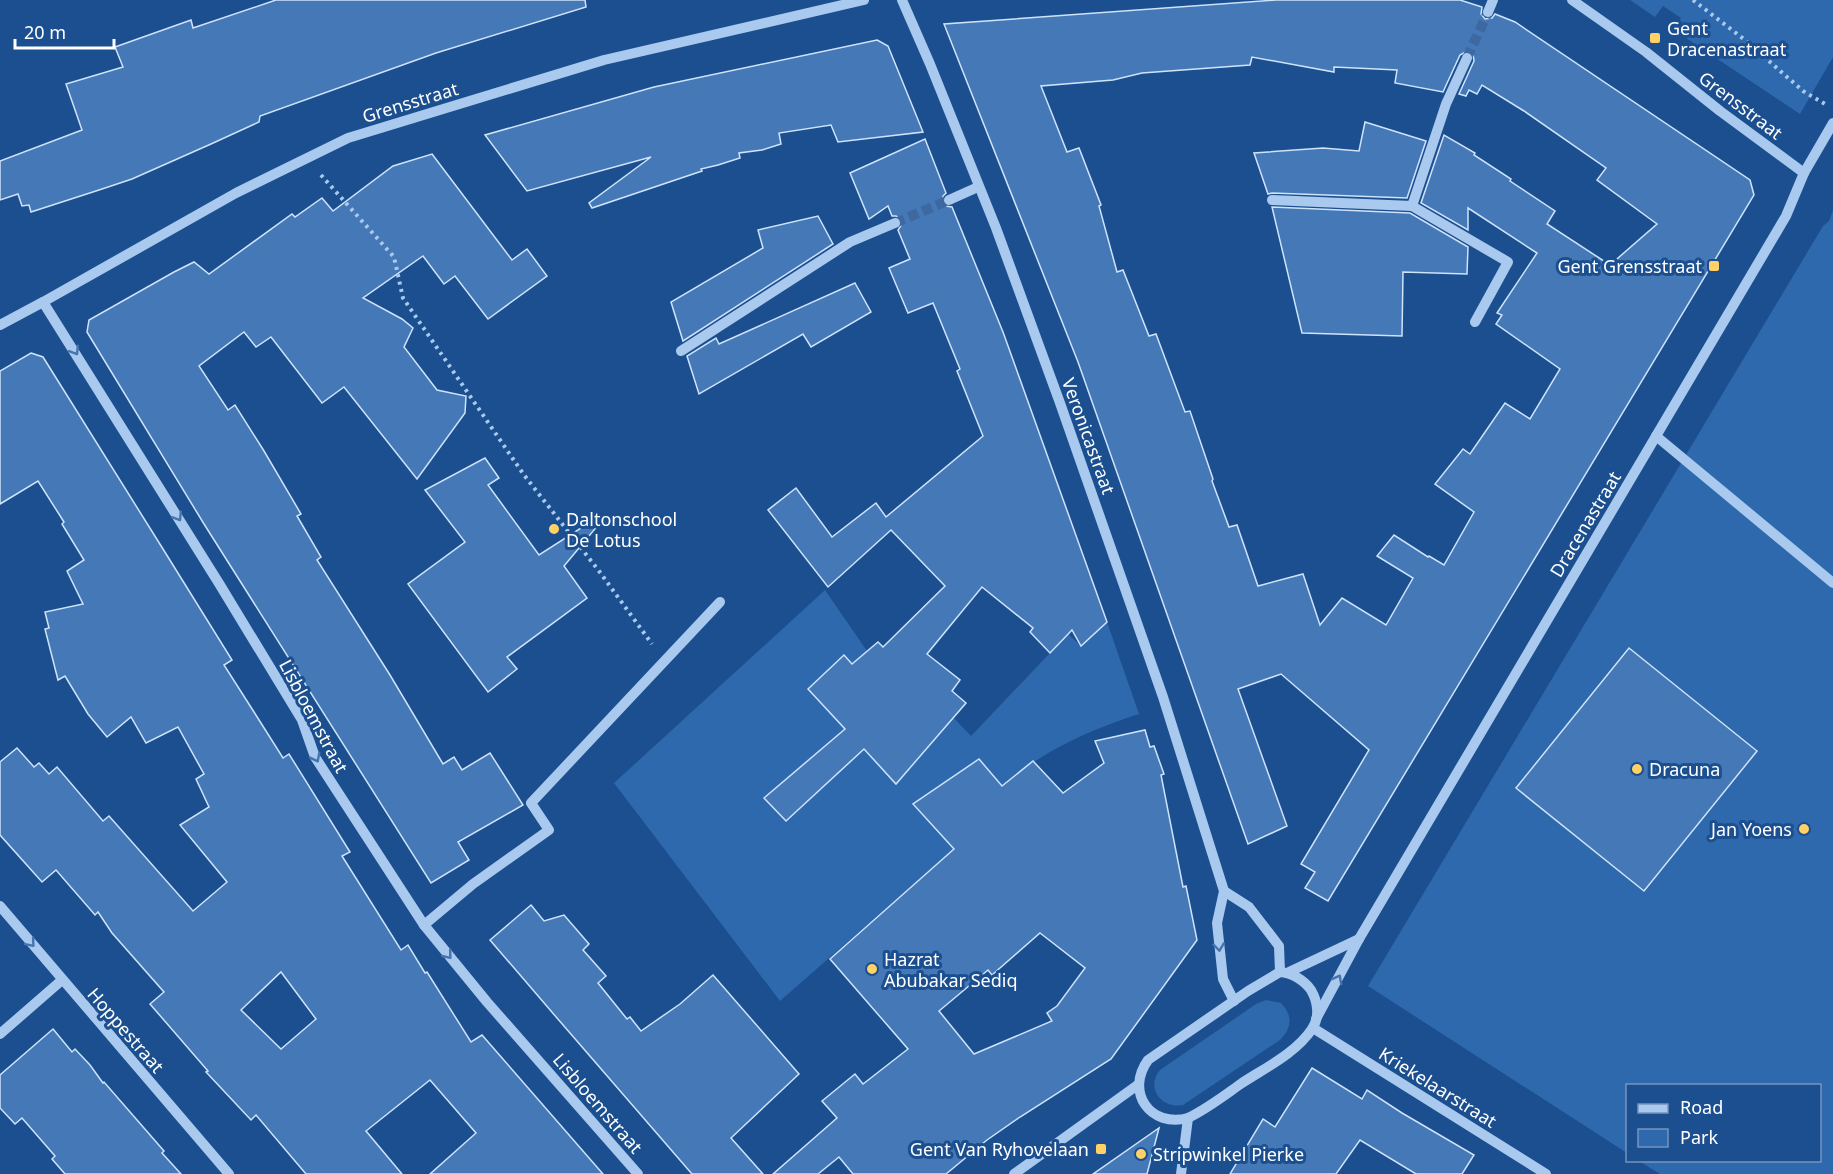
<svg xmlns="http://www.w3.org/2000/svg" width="1833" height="1174" font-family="'Noto Sans',sans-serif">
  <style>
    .green { fill: #2e69ad }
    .building { fill: #4478b7; stroke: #cfe3fa; stroke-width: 1.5; fill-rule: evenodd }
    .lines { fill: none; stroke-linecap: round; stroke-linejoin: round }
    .minor-tunnel { stroke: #3d69a0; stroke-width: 10; stroke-dasharray: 10 5; stroke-linecap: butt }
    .path { stroke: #a9c9ee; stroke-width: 4; stroke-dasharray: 3 4.5; stroke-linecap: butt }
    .minor { stroke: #a9c9ee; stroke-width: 10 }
    .oneway { stroke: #4674ac }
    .poi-dot { fill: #ffd166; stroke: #1b4f8f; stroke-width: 2 }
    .labels { text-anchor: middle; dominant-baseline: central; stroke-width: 6; stroke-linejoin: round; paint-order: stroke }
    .poi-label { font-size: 18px; fill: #fff; stroke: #1b4f8f; text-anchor: start }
    .street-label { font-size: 18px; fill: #fff; stroke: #1b4f8f }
  </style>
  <rect width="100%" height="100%" fill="#1b4f8f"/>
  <g class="green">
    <polygon points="1630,0 1833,0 1833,57 1800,114 1674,30 1681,18 1663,6 1655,17"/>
    <polygon points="1833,210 1833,1174 1660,1174 1639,1161 1820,1160 1820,1086 1628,1086 1627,1153 1368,986 1823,226 1829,221"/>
    <path d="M 825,590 L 867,651 L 941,730 L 953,717 L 971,736 L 1068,634 L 1081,646 L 1107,622 L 1139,714 C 1093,729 1051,747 1013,777 L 1023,788 L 780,1001 L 614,783 Z"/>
    <path d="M 1266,1000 L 1281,1003 C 1293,1015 1292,1028 1280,1040 L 1183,1105 C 1162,1109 1145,1088 1160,1070 L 1256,1004 Z"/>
  </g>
  <g class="building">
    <polygon points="276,0 585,0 586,7 436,53 260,116 259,122 211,144 132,179 99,190 31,212 29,205 22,206 18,194 0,200 0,161 82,130 66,84 123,67 115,47 191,20 193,28"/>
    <path d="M 1276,0 L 1460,0 L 1482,7 L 1481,14 L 1485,19 L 1492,18 L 1495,14 L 1515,22 L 1750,180 L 1754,195 L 1328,901 L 1305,888 L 1315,872 L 1301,864 L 1369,750 L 1281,674 L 1238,689 L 1287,826 L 1248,844 L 1078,362 L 944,24 ZM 1467,51 L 1473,54 L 1474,61 L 1459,94 L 1466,96 L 1469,90 L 1477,94 L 1482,85 L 1524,111 L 1606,168 L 1597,180 L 1657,224 L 1610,265 L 1547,224 L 1555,211 L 1510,181 L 1511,179 L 1474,155 L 1475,153 L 1444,135 L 1421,203 L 1468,230 L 1468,208 L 1537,253 L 1497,313 L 1502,315 L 1496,324 L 1560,369 L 1530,419 L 1505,403 L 1470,454 L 1463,449 L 1435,484 L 1474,512 L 1444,565 L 1429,556 L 1428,557 L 1394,535 L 1377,556 L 1413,578 L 1386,625 L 1342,598 L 1320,625 L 1303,574 L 1258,586 L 1237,525 L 1229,527 L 1212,481 L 1213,479 L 1190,411 L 1185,412 L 1156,334 L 1149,336 L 1123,270 L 1117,272 L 1099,206 L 1101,205 L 1079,148 L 1067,152 L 1041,86 L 1113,80 L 1142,73 L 1250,65 L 1252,57 L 1334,72 L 1334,67 L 1397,70 L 1395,83 L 1443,92 L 1460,55 Z"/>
    <polygon points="877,40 888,46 923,132 838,142 831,125 779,133 781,144 762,150 739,153 740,158 718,165 701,169 702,171 592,208 589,203 651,157 527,191 485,135 654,87"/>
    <polygon points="1365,122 1426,141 1407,198 1272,193 1268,194 1254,153 1323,148 1359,151"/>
    <polygon points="925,139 946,193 943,196 942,202 945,206 952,207 1003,332 1107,622 1081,646 1072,630 1050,653 1030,632 1033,628 982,587 927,654 960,680 952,691 966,703 896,784 864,749 786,821 764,798 845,729 808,689 844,655 852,664 878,642 883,647 945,586 891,530 828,587 768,510 796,488 832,537 876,503 886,517 983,436 957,371 960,369 933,303 908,313 889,268 910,259 898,230 902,224 902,220 896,216 892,216 888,206 869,219 850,173"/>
    <polygon points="432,154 512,260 527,249 547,276 488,319 455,276 444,284 423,256 363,298 402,319 413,328 404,347 437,390 466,396 465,413 417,479 344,387 322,403 271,337 256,347 244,332 199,366 228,410 235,405 264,451 301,514 297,516 321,557 317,560 390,675 443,764 454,757 462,770 490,753 523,805 458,842 469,860 431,883 204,524 87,332 89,320 174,272 194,262 209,274 292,214 295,217 322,198 333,211 393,166"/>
    <polygon points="1272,207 1410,213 1468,247 1467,274 1403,272 1402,336 1302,333"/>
    <polygon points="818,216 833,244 683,341 671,302 763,248 758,230"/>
    <polygon points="855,283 871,312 811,347 803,334 699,394 687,356 716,338 719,344"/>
    <path d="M 31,353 L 43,357 L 163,549 L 232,660 L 224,665 L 254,712 L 283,758 L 289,754 L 350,852 L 342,856 L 401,950 L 408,945 L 425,973 L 427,972 L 471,1042 L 482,1035 L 603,1174 L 430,1174 L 476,1133 L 430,1080 L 366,1131 L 402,1174 L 306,1174 L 256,1115 L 251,1120 L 206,1072 L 208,1071 L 150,1004 L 164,992 L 112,933 L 98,912 L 95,915 L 56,870 L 42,882 L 0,835 L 0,762 L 17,748 L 34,767 L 39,763 L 49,774 L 57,767 L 103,821 L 109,816 L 193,911 L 227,882 L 180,825 L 209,807 L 196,779 L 204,774 L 178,727 L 146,743 L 131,717 L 107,737 L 88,714 L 65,676 L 58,680 L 45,629 L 49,628 L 45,612 L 83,604 L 67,571 L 84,560 L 62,524 L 64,522 L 38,481 L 0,504 L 0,371 ZM 281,972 L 316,1019 L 281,1049 L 241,1010 Z"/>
    <polygon points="485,458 499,478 488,485 539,555 595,519 599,524 564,566 587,598 507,657 517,669 488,692 408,584 465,542 425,490"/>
    <polygon points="1629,648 1757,751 1644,891 1516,788"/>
    <path d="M 1145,730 L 1150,747 L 1154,746 L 1164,774 L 1161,775 L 1183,887 L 1186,886 L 1197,940 L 1111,1059 L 1020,1117 L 987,1140 L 946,1174 L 853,1174 L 839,1157 L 818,1174 L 773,1174 L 837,1118 L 822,1101 L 855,1074 L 863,1084 L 908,1049 L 830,959 L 954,849 L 913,804 L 979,759 L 1002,786 L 1033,761 L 1063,793 L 1104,763 L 1095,741 ZM 1040,933 L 1085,968 L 1057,1006 L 1047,1013 L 1052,1021 L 974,1054 L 939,1011 L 988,970 L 992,975 Z"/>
    <polygon points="531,905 544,921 564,915 589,944 583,950 606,976 598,983 627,1019 630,1017 641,1031 680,1004 713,975 799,1074 731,1138 763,1174 692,1174 557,1018 490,940"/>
    <polygon points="53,1029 72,1052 75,1049 90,1065 103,1083 104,1082 164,1151 162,1153 181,1174 65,1174 52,1159 55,1156 22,1118 15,1124 0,1108 0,1075"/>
    <polygon points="1312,1068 1362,1099 1367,1090 1402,1113 1474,1155 1462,1174 1416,1174 1360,1140 1336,1174 1230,1174 1263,1119 1275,1127"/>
    <polygon points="1159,1128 1147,1174 1093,1174"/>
  </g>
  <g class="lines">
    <g class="minor-tunnel">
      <polyline points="1467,58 1488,12"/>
      <polyline points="895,223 949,200"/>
    </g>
    <g class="path">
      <polyline points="1693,0 1745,40 1803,91 1825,104"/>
      <polyline points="321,175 394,257 403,298 524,475 599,571 652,644"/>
    </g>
    <g class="minor">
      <polyline points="902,0 930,64 996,228 1060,403 1163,697 1224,891 1217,923 1223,979 1234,1001"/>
      <polyline points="1572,0 1646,52 1720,111 1804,173"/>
      <polyline points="1488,12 1493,0"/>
      <polyline points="949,200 978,187"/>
      <polyline points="1272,200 1412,206 1446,104 1467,58"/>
      <polyline points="1412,206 1508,262 1475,322"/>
      <polyline points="43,302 220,585 302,720 315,757 424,925 487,1002 638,1174"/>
      <polyline points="0,325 43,302 236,193 348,138 604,60 864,0"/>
      <polyline points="681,351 850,242 895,223"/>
      <polyline points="1656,436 1833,583"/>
      <polyline points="1224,891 1249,907 1279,946 1280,972"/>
      <polyline points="0,906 229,1174"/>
      <polyline points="424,925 473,884 549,830 531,803 720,602"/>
      <path d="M 1280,972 C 1292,973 1304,980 1311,990 C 1318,1002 1320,1017 1312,1029 C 1296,1053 1265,1068 1242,1083 C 1225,1095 1207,1109 1188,1118 C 1150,1128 1125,1092 1148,1060 L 1248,991 Z"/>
      <polyline points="1289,972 1359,939"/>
      <polyline points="1316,1019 1359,939 1786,216 1804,173 1833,123"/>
      <polyline points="1313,1028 1546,1174"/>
      <polyline points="0,1034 62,980"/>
      <polyline points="1014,1174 1139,1084"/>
      <polyline points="1181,1174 1188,1118"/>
    </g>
  </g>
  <defs><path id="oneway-chevron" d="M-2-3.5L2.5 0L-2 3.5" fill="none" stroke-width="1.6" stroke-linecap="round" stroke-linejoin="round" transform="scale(1.5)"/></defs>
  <g class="oneway">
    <use href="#oneway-chevron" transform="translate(75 351) rotate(58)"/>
    <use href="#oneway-chevron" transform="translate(178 517) rotate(58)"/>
    <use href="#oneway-chevron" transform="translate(316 758) rotate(63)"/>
    <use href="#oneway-chevron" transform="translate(31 943) rotate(50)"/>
    <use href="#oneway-chevron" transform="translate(1219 947) rotate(83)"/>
    <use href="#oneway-chevron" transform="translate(448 955) rotate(51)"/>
    <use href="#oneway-chevron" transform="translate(1338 979) rotate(-62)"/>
  </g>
  <g class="poi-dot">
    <rect x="1649" y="32" width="12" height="12" rx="3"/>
    <rect x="1708" y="260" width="12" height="12" rx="3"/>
    <circle cx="554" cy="529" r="6"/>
    <circle cx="1637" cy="769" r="6"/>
    <circle cx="1804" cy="829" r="6"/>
    <circle cx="872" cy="969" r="6"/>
    <rect x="1095" y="1143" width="12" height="12" rx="3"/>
    <circle cx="1141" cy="1154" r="6"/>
  </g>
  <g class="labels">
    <g class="poi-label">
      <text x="1667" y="28">Gent<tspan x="1667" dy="21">Dracenastraat</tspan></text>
      <text x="1702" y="266" text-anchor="end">Gent Grensstraat</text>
      <text x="566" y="519">Daltonschool<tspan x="566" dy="21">De Lotus</tspan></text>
      <text x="1649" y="769">Dracuna</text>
      <text x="1792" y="829" text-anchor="end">Jan Yoens</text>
      <text x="884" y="959">Hazrat<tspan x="884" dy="21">Abubakar Sediq</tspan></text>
      <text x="1089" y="1149" text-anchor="end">Gent Van Ryhovelaan</text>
      <text x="1153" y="1154">Stripwinkel Pierke</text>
    </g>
    <g class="street-label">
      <text transform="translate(410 102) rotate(-17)">Grensstraat</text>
      <text transform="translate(1741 105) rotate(37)">Grensstraat</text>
      <text transform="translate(1089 436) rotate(70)">Veronicastraat</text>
      <text transform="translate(1585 524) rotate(-59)">Dracenastraat</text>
      <text transform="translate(314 716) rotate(62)">Lisbloemstraat</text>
      <text transform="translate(126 1030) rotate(49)">Hoppestraat</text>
      <text transform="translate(1438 1087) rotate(32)">Kriekelaarstraat</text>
      <text transform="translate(598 1103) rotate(49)">Lisbloemstraat</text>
    </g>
  </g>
  <rect x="1626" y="1084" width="195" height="78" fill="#1b4f8f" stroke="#7695bc" stroke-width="1.5"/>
  <rect x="1638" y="1104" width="30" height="9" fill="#a9c9ee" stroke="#7695bc" stroke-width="1.5"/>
  <text x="1680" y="1114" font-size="18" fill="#ffffff">Road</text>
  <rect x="1638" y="1129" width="30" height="18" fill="#2e69ad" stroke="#7695bc" stroke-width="1.5"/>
  <text x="1680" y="1144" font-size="18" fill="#ffffff">Park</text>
  <path d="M15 39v9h99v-9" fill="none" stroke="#ffffff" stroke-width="3"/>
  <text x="24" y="39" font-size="18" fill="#ffffff" stroke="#1b4f8f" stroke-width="4.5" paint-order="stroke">20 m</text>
</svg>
